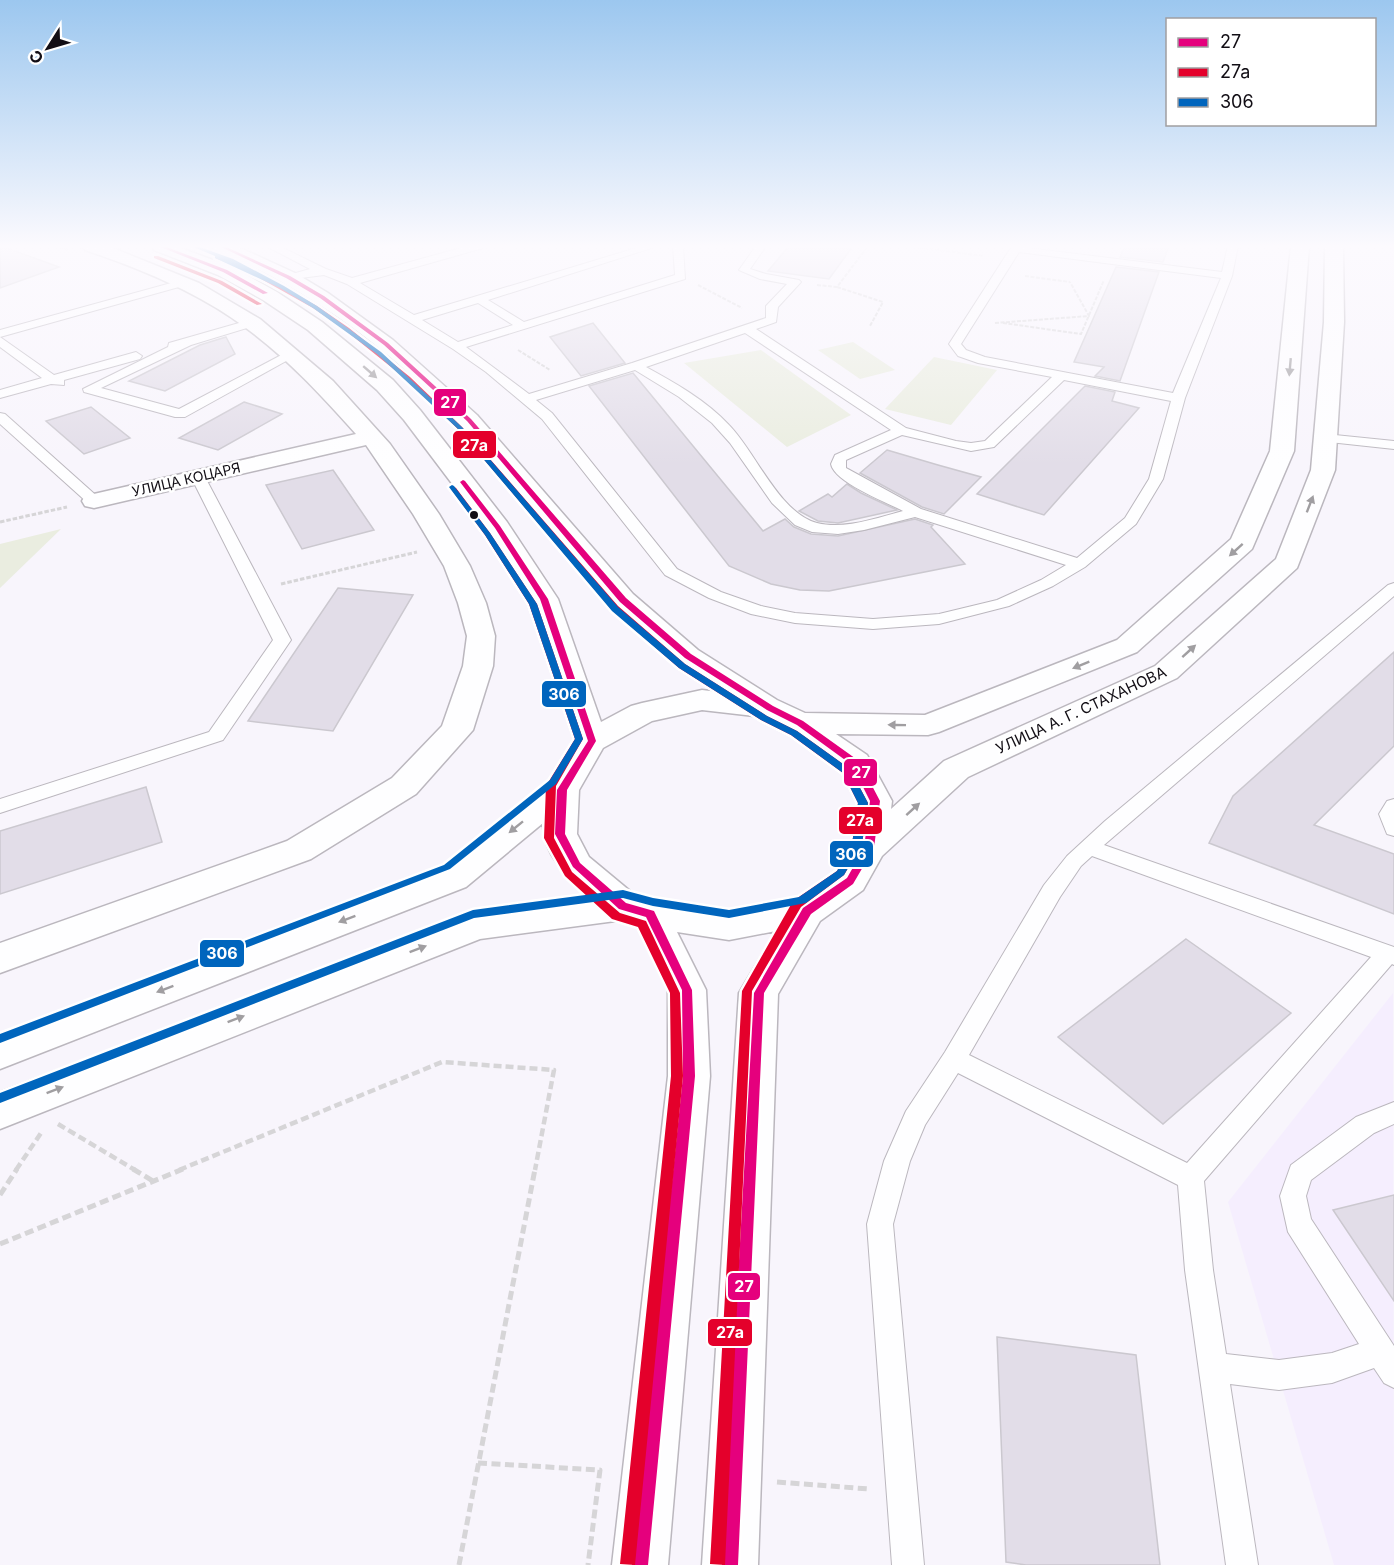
<svg xmlns="http://www.w3.org/2000/svg" width="1394" height="1565" font-family="Inter,sans-serif">
  <style>
    .built { fill: #f5eefe }
    .green { fill: #eaede0 }
    .building { fill: #e2dde8; stroke: #cbc8cf; stroke-width: 1.5 }
    .lines { fill: none; stroke-linecap: round; stroke-linejoin: round }
    .lane-casing { stroke: #bbb7be; stroke-width: 2 }
    .street-casing { stroke: #bbb7be; stroke-width: 3 }
    .secondary-casing { stroke: #bbb7be; stroke-width: 3 }
    .path-far3 { stroke: #d6d5d7; stroke-width: 2; stroke-dasharray: 4 1.5; stroke-linecap: butt }
    .path-far2 { stroke: #d6d5d7; stroke-width: 3; stroke-dasharray: 4.5 2; stroke-linecap: butt }
    .path-far1 { stroke: #d6d5d7; stroke-width: 4.5; stroke-dasharray: 8 4; stroke-linecap: butt }
    .path { stroke: #d6d5d7; stroke-width: 5; stroke-dasharray: 9 4.5; stroke-linecap: butt }
    .lane { fill: #fefeff; fill-rule: evenodd }
    .street { fill: #fefeff; fill-rule: evenodd }
    .secondary { fill: #fefeff; fill-rule: evenodd }
    .bus-1-casing { stroke: #fff; stroke-width: 5 }
    .bus-2-casing { stroke: #fff; stroke-width: 5 }
    .bus-3-casing { stroke: #fff; stroke-width: 5 }
    .bus-1 { fill: #e5007d; fill-rule: evenodd }
    .bus-2 { fill: #e4002b; fill-rule: evenodd }
    .bus-3 { fill: #0065bd; fill-rule: evenodd }
    .oneway { fill: #a09ea1 }
    .bus-dot { fill: #120e15; stroke: #fff; stroke-width: 2 }
    .labels { text-anchor: middle; dominant-baseline: central; stroke-width: 5; stroke-linejoin: round; paint-order: stroke }
    .far-street-label { font-size: 14px; fill: #120e15; stroke: #fff }
    .street-label { font-size: 15px; fill: #120e15; stroke: #fff }
    .line-badge { stroke: #fff; stroke-width: 2 }
    .badge-label { font-size: 16px; text-anchor: middle; font-weight: bold; fill: #fff }
  </style>
  <rect width="100%" height="100%" fill="#f8f5fc"/>
  <polygon class="built" points="1393,993 1394,1565 1334,1565 1228,1202"/>
  <g class="green">
    <polygon points="853,342 895,370 860,379 818,350"/>
    <polygon points="761,350 851,415 787,447 684,363"/>
    <polygon points="934,357 997,370 951,425 885,409"/>
    <polygon points="61,529 0,588 0,544"/>
  </g>
  <g class="building">
    <polygon points="0,246 1,246 59,267 0,288"/>
    <polygon points="789,246 853,246 829,279 768,271"/>
    <polygon points="1125,246 1169,246 1163,262 1120,257"/>
    <polygon points="1116,267 1159,272 1120,381 1095,376 1104,367 1074,362"/>
    <polygon points="593,323 625,363 581,376 550,337"/>
    <polygon points="226,337 235,354 165,391 129,381 200,345"/>
    <polygon points="633,373 763,531 785,519 794,527 811,534 838,536 915,519 933,525 931,527 965,564 829,591 800,590 771,584 729,566 589,386"/>
    <polygon points="1085,386 1115,392 1112,401 1139,408 1044,515 977,494"/>
    <polygon points="244,402 282,414 218,450 179,438"/>
    <polygon points="91,407 130,438 84,454 46,421"/>
    <polygon points="887,450 938,465 981,477 944,514 922,507 860,473"/>
    <polygon points="333,470 374,530 302,549 266,485"/>
    <polygon points="847,484 861,493 897,510 838,523 818,521 799,511 828,494 832,497"/>
    <polygon points="338,588 413,595 333,731 248,721"/>
    <polygon points="1394,652 1394,746 1314,825 1394,854 1394,914 1209,843 1233,796"/>
    <polygon points="146,787 162,842 0,894 0,831"/>
    <polygon points="1186,939 1291,1013 1163,1124 1058,1037"/>
    <polygon points="1394,1195 1394,1301 1333,1210"/>
    <polygon points="997,1337 1136,1355 1160,1565 1026,1565 1006,1562"/>
  </g>
  <g class="lines">
    <defs>
      <g id="lane">
        <path d="M 266,246 L 279,246 L 326,269 L 352,278 L 468,246 L 484,246 L 483,248 L 360,283 L 414,315 L 643,246 L 658,246 L 488,300 L 524,322 L 675,275 L 673,246 L 683,246 L 685,279 L 466,347 L 529,394 L 632,363 L 766,318 L 766,306 L 787,284 L 760,279 L 739,270 L 756,246 L 766,246 L 750,269 L 766,274 L 799,280 L 801,282 L 778,307 L 776,322 L 756,329 L 906,428 L 956,441 L 971,443 L 985,441 L 1052,377 L 978,363 L 958,356 L 949,344 L 1012,246 L 1222,272 L 1228,246 L 1238,246 L 1232,276 L 1185,398 L 1163,479 L 1136,524 L 1085,567 L 1053,586 L 1009,606 L 939,624 L 873,629 L 795,623 L 751,614 L 709,598 L 665,575 L 542,419 L 486,372 L 453,349 L 347,284 L 324,275 L 285,280 L 285,276 L 310,269 ZM 1019,252 L 1221,278 L 1173,393 L 985,357 L 966,350 L 961,344 ZM 478,303 L 513,325 L 458,342 L 422,320 ZM 745,333 L 891,430 L 835,455 L 831,464 C 834,482 886,502 903,511 C 876,518 844,530 817,523 C 779,513 755,451 729,425 C 706,400 675,383 646,367 ZM 635,370 L 679,397 L 712,423 L 730,443 L 772,503 L 795,525 L 812,532 L 838,534 L 864,530 L 915,517 L 1066,565 L 1041,580 L 997,600 L 939,614 L 873,619 L 795,613 L 761,606 L 721,592 L 677,569 L 552,413 L 536,400 ZM 1064,380 L 1171,401 L 1149,479 L 1125,518 L 1077,558 L 921,509 L 846,468 L 846,460 L 902,435 L 971,451 L 994,447 Z"/>
        <polygon points="182,280 186,281 186,285 0,337 54,375 136,352 142,356 140,359 64,380 64,385 51,384 0,398 0,390 42,378 0,347 0,330"/>
        <polygon points="253,319 259,323 257,325 191,345 101,388 179,409 287,352 291,351 297,355 185,417 175,417 84,392 83,389 168,347 169,343"/>
        <polygon points="0,413 5,414 99,498 101,501 99,504 89,504 0,424"/>
        <polygon points="1325,434 1394,441 1394,449 1320,441 1318,438"/>
        <polygon points="198,473 205,477 291,640 223,740 0,813 0,799 209,732 273,640 191,477"/>
        <path d="M 1394,583 L 1394,596 L 1104,845 L 1394,947 L 1394,965 L 1392,964 L 1204,1181 L 1213,1270 L 1226,1354 L 1279,1360 L 1332,1353 L 1359,1344 L 1288,1232 L 1280,1196 L 1291,1165 L 1356,1117 L 1394,1102 L 1394,1124 L 1374,1133 L 1311,1180 L 1306,1196 L 1311,1219 L 1394,1346 L 1394,1388 L 1384,1383 L 1374,1368 L 1332,1383 L 1279,1390 L 1230,1384 L 1258,1565 L 1226,1565 L 1185,1270 L 1178,1185 L 958,1073 L 925,1125 L 910,1161 L 893,1224 L 924,1565 L 892,1565 L 867,1224 L 884,1161 L 906,1111 L 945,1052 L 1044,885 L 1067,856 L 1105,821 L 1388,585 ZM 1092,856 L 1371,957 L 1187,1163 L 969,1055 L 1060,897 L 1081,866 Z"/>
        <polygon points="1394,799 1394,836 1387,834 1379,814 1387,801"/>
      </g>
      <path id="street" d="M 82,246 L 108,246 L 199,283 L 260,319 L 333,381 L 390,444 L 439,514 L 470,566 L 486,603 L 495,636 L 493,666 L 473,730 L 416,794 L 311,859 L 0,973 L 0,943 L 287,841 L 392,778 L 442,726 L 463,666 L 467,636 L 458,603 L 444,566 L 413,514 L 366,445 L 94,508 L 85,506 L 82,501 L 85,496 L 356,434 C 322,396 287,358 246,328 C 200,293 139,268 85,250 Z"/>
      <path id="secondary" d="M 151,246 L 175,246 L 232,267 L 277,292 L 322,322 L 393,380 L 420,410 L 507,522 L 558,599 L 601,722 L 631,706 L 642,703 L 702,690 L 726,693 C 686,667 644,640 612,604 C 559,546 514,482 460,424 C 392,350 308,288 215,250 L 212,246 L 236,246 L 295,273 L 328,293 L 393,340 L 477,415 L 633,594 L 698,650 L 777,700 L 805,713 L 925,715 L 1117,640 L 1231,539 L 1270,451 L 1291,246 L 1309,246 L 1294,451 L 1252,549 L 1137,652 L 939,732 L 928,735 L 836,734 L 867,755 L 892,801 L 891,809 L 944,761 L 1155,666 L 1276,559 L 1311,470 L 1324,322 L 1325,246 L 1343,246 L 1344,322 L 1335,470 L 1297,568 L 1177,678 L 968,777 L 882,856 L 863,890 L 820,921 L 778,994 L 758,1565 L 702,1565 L 739,993 L 776,931 L 729,940 L 677,932 L 706,990 L 710,1076 L 668,1565 L 612,1565 L 668,1076 L 668,990 L 636,923 L 623,920 L 480,939 L 0,1129 L 0,1092 L 463,916 L 476,912 L 589,897 C 568,878 542,853 543,823 L 466,887 L 0,1069 L 0,1035 L 440,869 L 550,782 L 576,740 L 530,599 L 487,530 L 404,420 L 377,390 L 308,330 L 263,300 L 218,275 L 154,250 ZM 702,710 L 763,717 L 789,730 L 843,769 L 858,801 L 852,848 L 837,872 L 797,899 L 729,912 L 636,896 L 589,857 L 577,834 L 579,790 L 603,748 L 652,721 Z"/>
    </defs>
    <use href="#lane" class="lane-casing"/>
    <use href="#street" class="street-casing"/>
    <use href="#secondary" class="secondary-casing"/>
    <g class="path-far3">
      <polyline points="54,246 68,250"/>
      <polyline points="908,246 984,256"/>
      <polyline points="1025,276 1070,282"/>
      <polyline points="698,285 742,308"/>
      <polyline points="817,285 837,287 868,246"/>
      <polyline points="837,287 883,302 870,326"/>
      <polyline points="995,323 1089,316 1070,282"/>
      <polyline points="1003,323 1081,334 1104,280"/>
      <polyline points="518,350 550,370"/>
    </g>
    <g class="path-far2">
      <polyline points="0,522 67,507"/>
      <polyline points="281,584 417,552"/>
    </g>
    <g class="path-far1">
      <polyline points="58,1124 135,1170"/>
      <polyline points="16,1170 41,1133"/>
      <polyline points="179,1170 442,1062 554,1070 535,1170"/>
    </g>
    <g class="path">
      <polyline points="133,1169 153,1181"/>
      <polyline points="0,1195 17,1169"/>
      <polyline points="0,1244 183,1169"/>
      <polyline points="478,1463 600,1470 588,1565"/>
      <polyline points="777,1482 869,1489"/>
      <polyline points="459,1565 535,1169"/>
    </g>
    <use href="#lane" class="lane"/>
    <use href="#street" class="street"/>
    <use href="#secondary" class="secondary"/>
    <defs>
      <g id="bus-1">
        <polygon points="158,246 164,246 227,270 268,293 263,294 223,272"/>
        <polygon points="219,246 224,246 290,276 324,296 388,343 471,419 626,598 691,654 773,706 803,721 859,761 880,801 874,848 853,884 811,914 764,993 738,1565 722,1565 754,993 803,908 847,878 864,848 870,801 852,765 797,725 767,710 685,658 620,602 467,421 384,345 320,298 286,278"/>
        <polygon points="463,480 465,481 500,526 548,599 596,741 567,790 565,834 580,863 626,903 654,911 692,990 695,1076 648,1565 632,1565 683,1076 682,990 646,917 619,909 573,867 555,834 557,790 588,741 540,599 495,528 460,482"/>
      </g>
      <g id="bus-2">
        <polygon points="154,256 158,256 222,281 262,304 257,305 218,283 154,258"/>
        <polygon points="215,256 219,256 251,269 317,306 349,328 410,377 462,427 618,606 685,664 767,716 797,731 850,769 868,803 862,844 844,875 801,907 752,991 725,1565 710,1564 742,991 793,901 837,871 852,844 858,803 843,773 791,735 761,720 679,668 612,610 458,429 406,379 345,330 313,308 247,271 215,258"/>
        <polygon points="454,487 456,488 490,533 537,604 583,739 556,786 554,838 572,872 620,913 646,921 680,993 683,1076 635,1565 620,1564 671,1076 670,993 638,927 612,919 565,876 544,838 546,786 575,739 529,604 485,535 451,489"/>
      </g>
      <g id="bus-3">
        <polygon points="191,246 197,246 233,259 284,286 317,306 381,352 462,427 618,607 685,664 767,716 797,731 850,769 868,803 862,844 844,875 806,903 729,918 653,906 623,898 474,918 0,1103 0,1093 473,910 623,890 653,898 729,910 799,897 837,871 852,844 858,803 843,773 791,735 761,720 679,668 612,611 458,429 377,354 313,308 280,288 215,258 215,256"/>
        <polygon points="452,485 454,486 490,533 537,604 583,739 556,784 450,869 0,1043 0,1034 444,865 550,780 575,739 529,604 485,535 449,487"/>
      </g>
    </defs>
    <use href="#bus-1" class="bus-1-casing"/>
    <use href="#bus-2" class="bus-2-casing"/>
    <use href="#bus-3" class="bus-3-casing"/>
    <use href="#bus-1" class="bus-1"/>
    <use href="#bus-2" class="bus-2"/>
    <use href="#bus-3" class="bus-3"/>
  </g>
  <defs><path id="oneway-solid" d="M-6-.8H1V-3.2L6.5 0L1 3.2V.8H-6Z" transform="scale(1.5)"/></defs>
  <g class="oneway">
    <use href="#oneway-solid" transform="translate(1290 367) rotate(95)"/>
    <use href="#oneway-solid" transform="translate(370 372) rotate(41)"/>
    <use href="#oneway-solid" transform="translate(1310 504) rotate(-69)"/>
    <use href="#oneway-solid" transform="translate(1236 550) rotate(138)"/>
    <use href="#oneway-solid" transform="translate(1189 651) rotate(-42)"/>
    <use href="#oneway-solid" transform="translate(1081 665) rotate(158)"/>
    <use href="#oneway-solid" transform="translate(897 725) rotate(-179)"/>
    <use href="#oneway-solid" transform="translate(913 809) rotate(-42)"/>
    <use href="#oneway-solid" transform="translate(516 827) rotate(141)"/>
    <use href="#oneway-solid" transform="translate(347 919) rotate(159)"/>
    <use href="#oneway-solid" transform="translate(418 949) rotate(-21)"/>
    <use href="#oneway-solid" transform="translate(165 989) rotate(159)"/>
    <use href="#oneway-solid" transform="translate(236 1019) rotate(-21)"/>
    <use href="#oneway-solid" transform="translate(55 1090) rotate(-21)"/>
  </g>
  <linearGradient id="sky" x2="0" y2="1"><stop stop-color="#9cc7ef"/><stop offset="0.53" stop-color="#fcfafe"/><stop offset="1" stop-color="#fcfafe" stop-opacity="0"/></linearGradient>
  <rect width="1394" height="465" fill="url(#sky)"/>
  <circle class="bus-dot" cx="474" cy="515" r="5"/>
  <g class="labels">
    <g class="far-street-label">
      <text transform="translate(186 479) rotate(-13)">УЛИЦА КОЦАРЯ</text>
    </g>
    <g class="street-label">
      <text transform="translate(1081 710) rotate(-25)">УЛИЦА А. Г. СТАХАНОВА</text>
    </g>
  </g>
  <g class="line-badge">
    <rect x="433" y="388" width="34" height="29" rx="6" fill="#e5007d"/>
    <rect x="452" y="430" width="45" height="29" rx="6" fill="#e4002b"/>
    <rect x="541" y="680" width="46" height="28" rx="6" fill="#0065bd"/>
    <rect x="843" y="758" width="35" height="29" rx="6" fill="#e5007d"/>
    <rect x="838" y="806" width="45" height="29" rx="6" fill="#e4002b"/>
    <rect x="829" y="840" width="45" height="28" rx="6" fill="#0065bd"/>
    <rect x="199" y="939" width="46" height="29" rx="6" fill="#0065bd"/>
    <rect x="727" y="1272" width="34" height="29" rx="6" fill="#e5007d"/>
    <rect x="707" y="1318" width="46" height="29" rx="6" fill="#e4002b"/>
  </g>
  <g class="badge-label">
    <text x="450" y="408">27</text>
    <text x="474" y="451">27а</text>
    <text x="564" y="700">306</text>
    <text x="861" y="778">27</text>
    <text x="860" y="826">27а</text>
    <text x="851" y="860">306</text>
    <text x="222" y="959">306</text>
    <text x="744" y="1292">27</text>
    <text x="730" y="1338">27а</text>
  </g>
  <rect x="1166" y="18" width="210" height="108" fill="#ffffff" stroke="#a09fa1" stroke-width="1.5"/>
  <rect x="1178" y="38" width="30" height="9" fill="#e5007d" stroke="#a09fa1" stroke-width="1.5"/>
  <text x="1220" y="48" font-size="18" fill="#120e15">27</text>
  <rect x="1178" y="68" width="30" height="9" fill="#e4002b" stroke="#a09fa1" stroke-width="1.5"/>
  <text x="1220" y="78" font-size="18" fill="#120e15">27а</text>
  <rect x="1178" y="98" width="30" height="9" fill="#0065bd" stroke="#a09fa1" stroke-width="1.5"/>
  <text x="1220" y="108" font-size="18" fill="#120e15">306</text>
  <g transform="translate(48 48) rotate(233)" stroke="#ffffff" stroke-width="4.5" paint-order="stroke">
  <path d="M0-4.5L10 22L0 15L-10 22Z" fill="#120e15"/>
  <text y="-9" font-size="16" font-weight="bold" text-anchor="middle" fill="#120e15">С</text>
  </g>
</svg>
